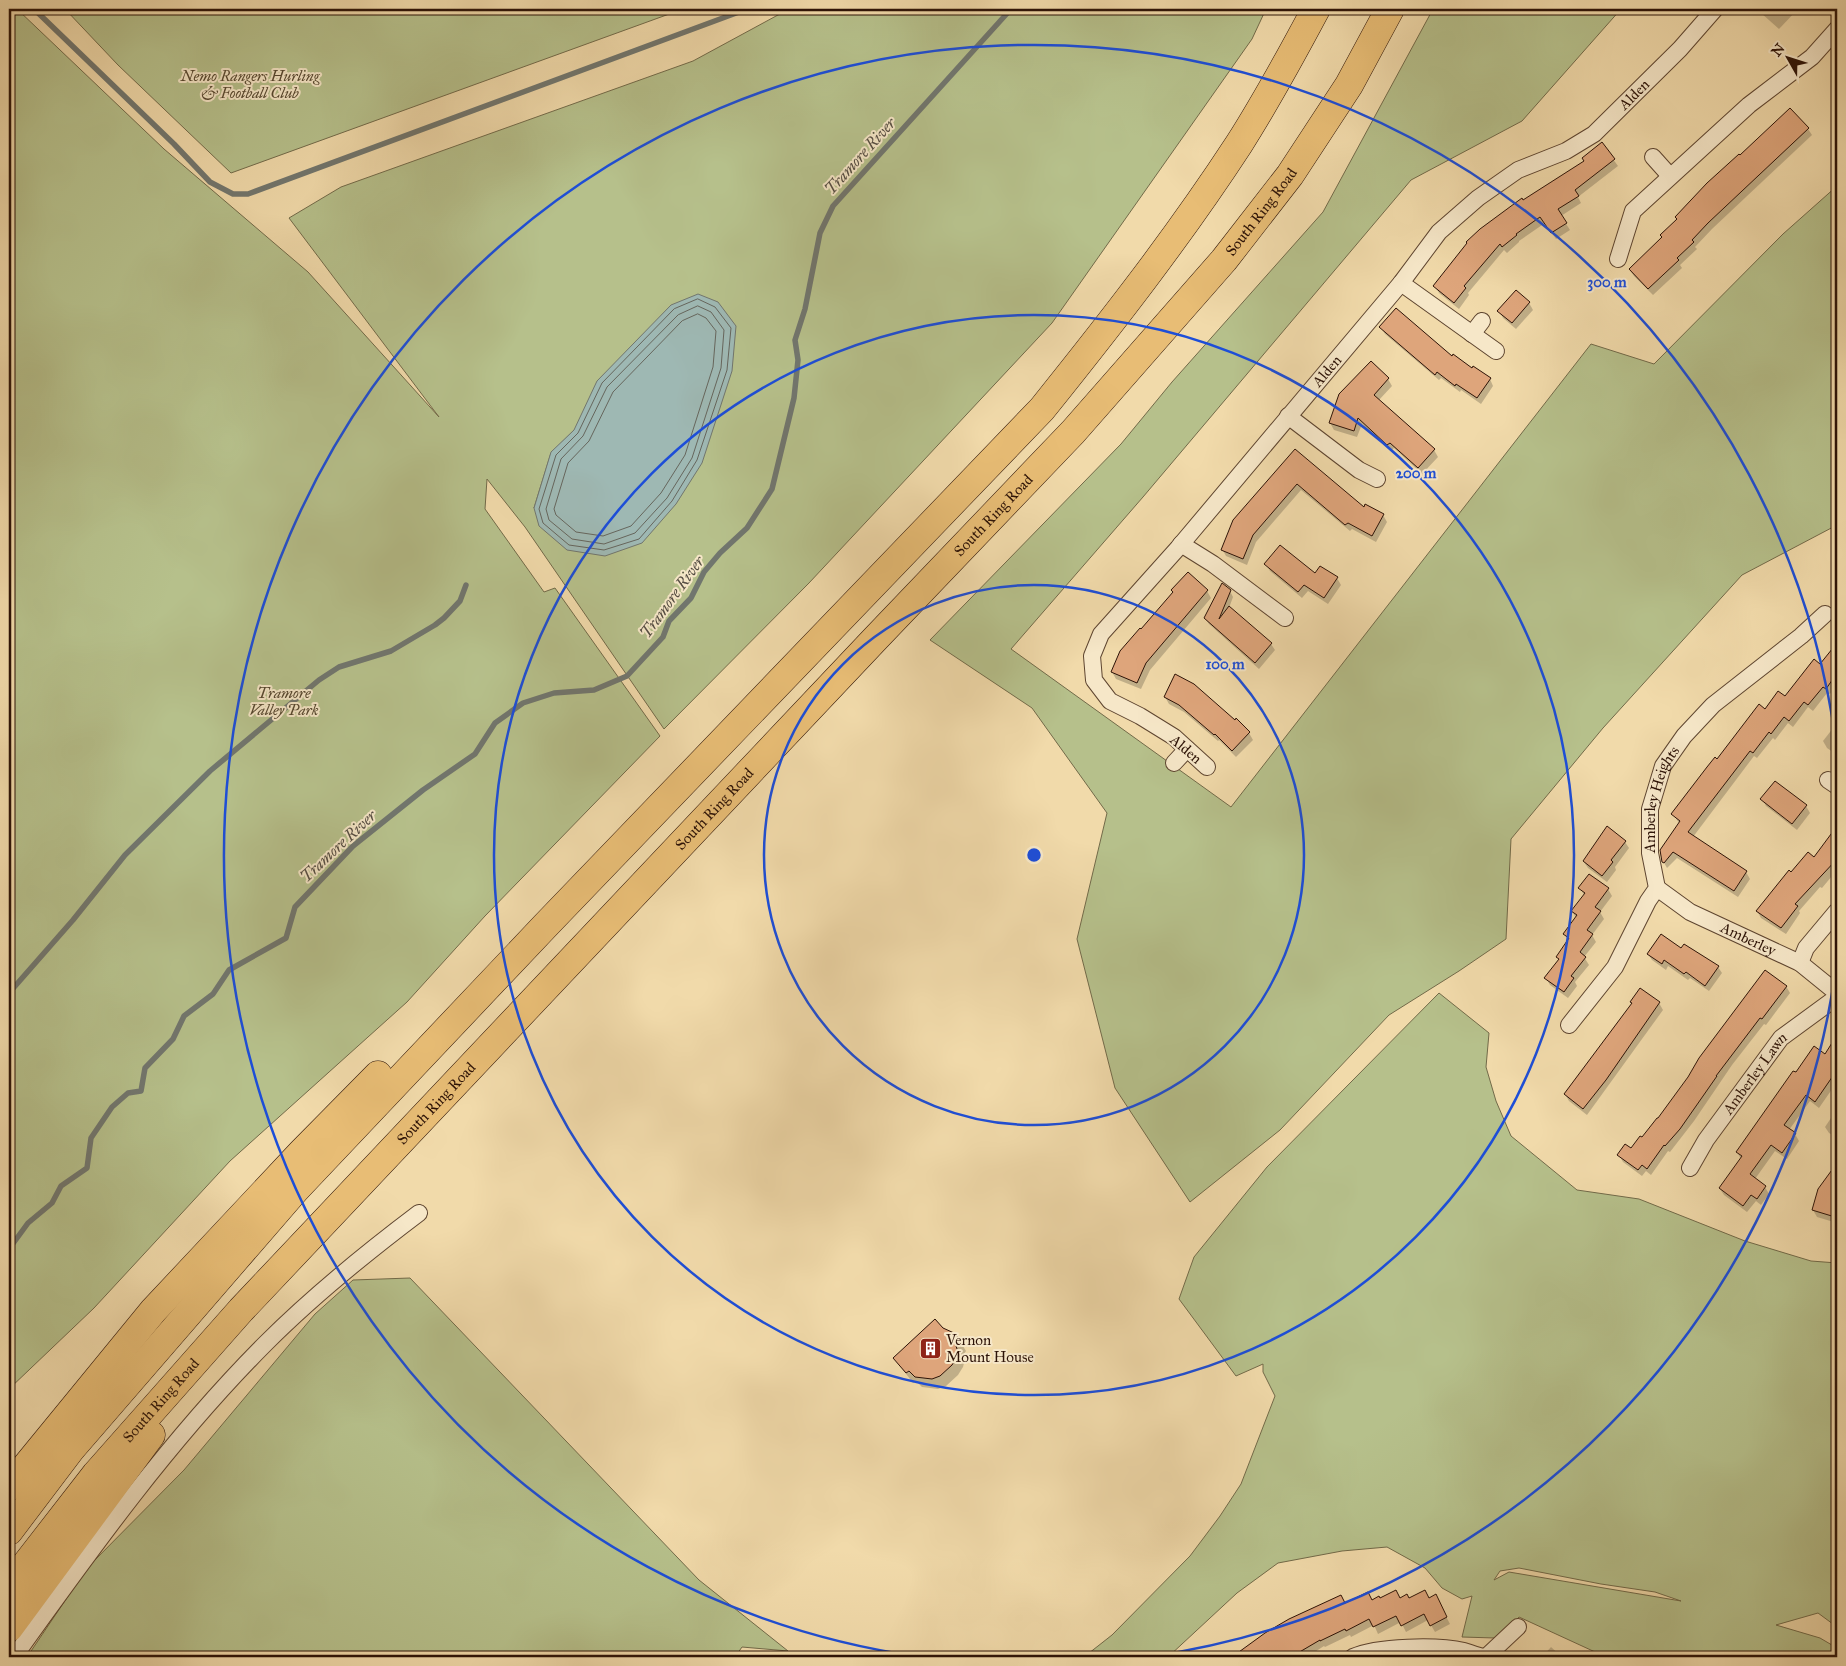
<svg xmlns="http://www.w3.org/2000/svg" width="1846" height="1666" font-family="'IM FELL Great Primer',serif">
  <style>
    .green { fill: #b6c08b; stroke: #726a49; fill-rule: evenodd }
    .water { fill: #9eb8b3; stroke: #71766e }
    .shadow { fill: #0003 }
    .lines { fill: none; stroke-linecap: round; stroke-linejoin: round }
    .shore { stroke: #66665d; stroke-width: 1 }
    .stream { stroke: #71766e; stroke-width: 5.5 }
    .building { fill: #dea57b; stroke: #2d1307 }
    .street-casing { stroke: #5e4530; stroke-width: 18 }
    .highway-casing { stroke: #2d1307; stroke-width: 29 }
    .street { stroke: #f6e7c8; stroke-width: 16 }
    .highway { stroke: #e8bd75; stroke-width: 28 }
    .ring { fill: none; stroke: #1d4ed8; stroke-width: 2.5 }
    .labels { text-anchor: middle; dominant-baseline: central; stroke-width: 4; stroke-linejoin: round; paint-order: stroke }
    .park-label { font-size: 15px; font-style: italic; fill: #56472f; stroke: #f6e7c8 }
    .street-label { font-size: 15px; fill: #2d1307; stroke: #f6e7c8 }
    .poi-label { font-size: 15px; fill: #2d1307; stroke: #f6e7c8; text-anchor: start }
    .water-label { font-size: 16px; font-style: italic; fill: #554d43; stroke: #f6e7c8 }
    .centre { fill: #1d4ed8; stroke: #f6e7c8; stroke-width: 2.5 }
    .ring-label { font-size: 15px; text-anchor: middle; font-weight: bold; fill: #1d4ed8; stroke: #f6e7c8; stroke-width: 4; stroke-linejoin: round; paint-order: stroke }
  </style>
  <rect width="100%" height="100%" fill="#f1daaa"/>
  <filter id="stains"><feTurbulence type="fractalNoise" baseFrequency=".004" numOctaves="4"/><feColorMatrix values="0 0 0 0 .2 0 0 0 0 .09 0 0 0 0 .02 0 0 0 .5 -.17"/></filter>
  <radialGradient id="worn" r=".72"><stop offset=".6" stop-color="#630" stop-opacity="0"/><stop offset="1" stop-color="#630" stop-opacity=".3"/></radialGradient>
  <g class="green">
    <path d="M 9,9 L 17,9 L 164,149 L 308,272 L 439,417 L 289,218 L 341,187 L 693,61 L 789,9 L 1266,9 L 1252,39 L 1052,323 L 809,583 L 664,729 L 525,527 L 487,479 L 485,509 L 544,592 L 555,588 L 660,736 L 485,916 L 407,1002 L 230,1161 L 94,1308 L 9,1389 ZM 574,430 L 534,508 L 551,453 Z"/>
    <polygon points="65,9 683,9 231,173 118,65"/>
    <polygon points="1433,9 1621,9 1522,121 1411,180 1143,497 1011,649 1231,807 1591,344 1654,364 1783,234 1837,186 1837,525 1742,575 1603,728 1511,839 1506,939 1459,971 1389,1015 1280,1130 1190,1202 1115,1088 1077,939 1107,813 1032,708 930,640 1121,444 1172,382 1323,212"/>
    <path d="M 1439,993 L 1489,1033 L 1486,1067 L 1496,1101 L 1511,1136 L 1577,1190 L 1639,1199 L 1745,1241 L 1811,1261 L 1837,1263 L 1837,1627 L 1818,1613 L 1776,1625 L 1820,1638 L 1837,1648 L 1837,1657 L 1606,1657 L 1519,1617 L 1500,1636 L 1495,1638 L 1462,1637 L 1472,1596 L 1462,1599 L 1442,1588 L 1425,1568 L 1387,1547 L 1342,1551 L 1278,1563 L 1237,1593 L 1168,1657 L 1084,1657 L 1112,1635 L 1190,1556 L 1220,1516 L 1241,1484 L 1275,1396 L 1263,1372 L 1263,1364 L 1236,1376 L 1179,1299 L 1194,1257 L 1267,1167 ZM 1519,1568 L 1601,1584 L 1655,1592 L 1681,1601 L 1509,1572 L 1494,1580 L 1500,1571 Z"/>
    <polygon points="410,1278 699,1580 788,1651 742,1647 735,1657 27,1657 87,1568 184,1470 315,1314 353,1280"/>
  </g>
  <polygon class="water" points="698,294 718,302 736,326 732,371 702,463 676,504 642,543 605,556 567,550 539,526 534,508 551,452 574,430 597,381 671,305"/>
  <g class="shadow">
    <polygon points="1758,9 1798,9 1779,29 1761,13"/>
    <polygon points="1808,129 1812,135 1712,229 1695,247 1697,249 1680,265 1682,268 1653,295 1634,276 1630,270"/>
    <polygon points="1602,144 1618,166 1578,197 1581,203 1561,216 1570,230 1556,239 1545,223 1519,241 1519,242 1507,253 1504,250 1468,293 1469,295 1459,309 1439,293 1435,286 1522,201 1585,162"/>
    <polygon points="1516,291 1529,303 1533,310 1516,329 1503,318 1499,311"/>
    <polygon points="1381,327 1452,358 1490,379 1493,386 1481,404 1461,390 1460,392 1441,378 1439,380 1385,334"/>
    <polygon points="1371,363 1388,379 1392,386 1379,400 1434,450 1438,457 1422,474 1394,448 1391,451 1362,424 1357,437 1334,430 1330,423"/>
    <polygon points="1295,450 1364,509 1383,515 1387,522 1376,542 1352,529 1350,531 1301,490 1256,542 1247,565 1226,556 1222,549"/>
    <polygon points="1266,564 1337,578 1341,585 1328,604 1308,591 1302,598 1270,571"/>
    <polygon points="1188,573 1207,591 1211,598 1150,670 1141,689 1116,679 1112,672 1142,631"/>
    <polygon points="1230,591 1233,597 1229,608 1271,644 1275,650 1259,669 1209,624 1205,618"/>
    <polygon points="1837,646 1837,684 1830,694 1827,693 1813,711 1808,707 1793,727 1788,723 1775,740 1773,738 1757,758 1754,756 1693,837 1746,872 1750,879 1738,897 1677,858 1667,868 1663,861 1679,823 1673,814 1717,761 1765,710 1785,698 1820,666"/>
    <polygon points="1165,697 1235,721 1236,720 1249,733 1253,740 1236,757 1219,740 1218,741 1184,712 1169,704"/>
    <polygon points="1837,723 1837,755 1827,748 1823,741"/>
    <polygon points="1762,799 1806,806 1810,813 1797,830 1766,806"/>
    <polygon points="1837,829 1837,870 1822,888 1820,887 1799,911 1800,913 1786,934 1761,918 1757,911 1792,874 1815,859"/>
    <polygon points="1625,842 1629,848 1615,867 1616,870 1607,882 1588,868 1584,862"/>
    <polygon points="1580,888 1608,889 1612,896 1600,912 1604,919 1592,935 1596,942 1584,957 1589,965 1575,982 1577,986 1568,998 1550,985 1546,978 1559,960 1557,957 1569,941 1564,934 1576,918 1572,911 1584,895"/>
    <polygon points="1681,950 1718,967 1722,973 1709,991 1690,978 1688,980 1668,966 1666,970 1652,960 1648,954"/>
    <polygon points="1786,986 1790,993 1766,1025 1764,1024 1732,1065 1694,1121 1670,1152 1668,1151 1651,1175 1646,1171 1642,1176 1623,1162 1619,1155 1631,1149 1642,1139"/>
    <polygon points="1631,1002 1659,1003 1663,1010 1587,1115 1569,1101 1565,1094 1632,1004"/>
    <polygon points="1837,1037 1837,1082 1819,1108 1810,1101 1789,1130 1795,1134 1799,1141 1787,1159 1775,1151 1755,1179 1765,1187 1769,1194 1761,1205 1756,1201 1747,1212 1724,1195 1720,1189 1741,1159 1737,1152 1796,1074 1825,1056"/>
    <polygon points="1833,1115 1837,1117 1837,1138 1829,1133 1825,1127"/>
    <polygon points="1837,1165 1837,1223 1817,1217 1813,1210 1819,1190"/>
    <polygon points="942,1329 960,1341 966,1351 961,1358 964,1363 963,1367 958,1375 946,1386 938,1389 922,1387 916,1381 913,1383 894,1358"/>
    <polygon points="1380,1599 1429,1599 1439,1603 1450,1624 1435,1632 1428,1620 1406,1632 1401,1622 1378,1634 1374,1625 1351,1637 1350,1635 1325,1647 1324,1646 1307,1657 1238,1657 1244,1650 1344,1604"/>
    <polygon points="1551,1647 1562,1657 1542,1657"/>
  </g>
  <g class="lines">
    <g class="shore">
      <polygon points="698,299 715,307 731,328 727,370 697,460 672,501 639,539 604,550 569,545 543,523 539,509 556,455 578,433 602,383 674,309"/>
      <polygon points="698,306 711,312 724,330 721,368 692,458 667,498 635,533 604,544 572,539 549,520 546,509 561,459 583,436 607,387 678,315"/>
      <polygon points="698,314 706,318 716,331 713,367 685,455 661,493 631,526 603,536 576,532 556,515 554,509 568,463 589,441 613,392 682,321"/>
    </g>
    <g class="stream">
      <polyline points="34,9 174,144 210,182 233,194 248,194 747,9"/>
      <polyline points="9,993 73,920 125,855 210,771 319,680 339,667 391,651 435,625 444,618 460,601 466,585"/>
      <polyline points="9,1249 28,1223 52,1203 61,1186 87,1168 91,1138 112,1107 128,1093 141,1091 145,1068 173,1039 184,1016 213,994 229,970 286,938 295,907 353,846 423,790 475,754 495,723 523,703 554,693 594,690 627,676 663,637 669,621 691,598 704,572 720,553 747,528 772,489 794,398 798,360 795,340 805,309 820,233 833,206 1011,9"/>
    </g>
  </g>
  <g class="building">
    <polygon points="1790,108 1809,128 1708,223 1692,240 1694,242 1677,258 1679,260 1648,289 1629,269 1662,237 1660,235 1677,219 1675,217 1707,183 1739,154 1740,155"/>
    <polygon points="1602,142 1615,159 1575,190 1579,196 1558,209 1567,223 1551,233 1540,217 1516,234 1517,235 1502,247 1500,244 1464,286 1466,288 1454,303 1433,286 1467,243 1466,242 1480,229 1522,198 1523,200 1584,161 1582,158"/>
    <polygon points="1516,290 1530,302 1512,323 1497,311"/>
    <polygon points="1396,308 1452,356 1453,354 1472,368 1473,366 1491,378 1477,398 1456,384 1455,386 1437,372 1435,375 1379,327"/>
    <polygon points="1371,361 1389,378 1374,395 1435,449 1418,468 1390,443 1387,445 1358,418 1354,431 1329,423 1339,394"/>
    <polygon points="1295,449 1364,507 1365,504 1384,514 1372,536 1348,523 1345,525 1297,484 1253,535 1243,559 1221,550 1233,520"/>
    <polygon points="1280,545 1315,573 1320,566 1338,577 1324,598 1304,585 1298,592 1264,564"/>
    <polygon points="1188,572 1208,590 1146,663 1137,683 1111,672 1120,651 1140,628 1141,629 1173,592 1171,590"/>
    <polygon points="1222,583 1231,590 1219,619 1229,606 1272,643 1255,663 1204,618"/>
    <polygon points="1837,643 1837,673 1826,689 1823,687 1808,705 1804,702 1789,721 1784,717 1771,734 1769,732 1753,753 1750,751 1688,832 1747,871 1734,891 1673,852 1664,863 1662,862 1660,850 1680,821 1671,814 1707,767 1715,757 1717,759 1759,704 1765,709 1778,691 1785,696 1814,659 1820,664"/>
    <polygon points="1175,674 1194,684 1235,720 1236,718 1250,732 1232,751 1215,734 1214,735 1179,705 1164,697"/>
    <polygon points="1775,781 1807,805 1792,824 1760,799"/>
    <polygon points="1607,826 1626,841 1611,860 1613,862 1602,876 1583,861"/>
    <polygon points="1837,826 1837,859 1795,904 1798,906 1781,928 1756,911 1789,870 1791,872 1808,852 1814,857"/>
    <polygon points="1589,874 1609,888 1595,907 1601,911 1587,930 1593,934 1580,952 1586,957 1571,976 1574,978 1564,992 1544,978 1559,959 1556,957 1569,938 1563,934 1577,915 1571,911 1585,893 1578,888"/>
    <polygon points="1661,934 1681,948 1684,944 1719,966 1705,986 1686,972 1684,974 1664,960 1662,964 1647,954"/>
    <polygon points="1765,970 1787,986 1762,1019 1760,1018 1716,1076 1717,1076 1680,1129 1665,1146 1664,1145 1647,1169 1642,1165 1638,1170 1617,1155 1625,1144 1631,1148 1640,1136 1642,1137 1657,1118 1658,1118 1688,1077 1699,1058"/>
    <polygon points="1640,988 1660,1002 1606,1080 1583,1109 1564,1094 1632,1003 1630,1002"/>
    <polygon points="1837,1035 1837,1070 1815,1102 1806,1095 1784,1125 1796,1133 1782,1153 1771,1145 1750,1174 1766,1186 1757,1199 1751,1195 1743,1206 1719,1188 1742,1156 1736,1152 1793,1071 1796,1072 1814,1046 1825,1054"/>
    <polygon points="1837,1163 1837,1209 1835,1217 1812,1210 1818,1189"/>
    <polygon points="935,1319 943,1328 954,1333 960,1340 956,1346 958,1352 958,1356 952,1365 940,1376 932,1379 915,1377 909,1371 906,1373 893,1358"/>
    <polygon points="1396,1590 1400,1598 1407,1594 1409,1598 1425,1590 1429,1598 1436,1594 1447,1617 1430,1626 1424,1614 1401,1626 1396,1616 1373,1627 1369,1619 1346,1631 1345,1629 1320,1641 1320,1640 1291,1657 1232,1657 1265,1633 1289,1619 1341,1595 1345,1603 1368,1592 1372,1600 1379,1596 1380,1598"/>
  </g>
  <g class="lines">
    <defs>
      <g id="street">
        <polyline points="1653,157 1670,176"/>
        <polyline points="1618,259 1633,211 1749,105 1812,57 1837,29"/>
        <polyline points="1401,283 1496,351"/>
        <polyline points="1472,334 1482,321"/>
        <polyline points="1288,416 1359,470 1377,479"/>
        <polyline points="1181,544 1213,564 1285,618"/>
        <polyline points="1174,763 1187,749"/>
        <path id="s1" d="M 1207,767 L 1174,737 L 1140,716 L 1110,701 L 1094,680 L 1092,656 L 1101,634 L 1178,548 L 1401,283 L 1439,232 L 1478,198 L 1518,170 L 1566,151 L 1594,134 L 1680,49 L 1715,9"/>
        <polyline points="1828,780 1837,786"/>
        <path id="s2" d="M 1657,888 L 1690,912 L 1800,963 L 1837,993"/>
        <polyline points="1800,963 1806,948 1837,911"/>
        <path id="s3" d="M 1569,1025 L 1615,967 L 1648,901 L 1657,888 L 1650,853 L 1650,809 L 1663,766 L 1684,736 L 1713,705 L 1801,636 L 1825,614"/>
        <path id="s4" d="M 1690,1168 L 1706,1140 L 1781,1038 L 1837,997"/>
        <path d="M 14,1657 C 92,1548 171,1438 266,1343 C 314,1295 366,1253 419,1213"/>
        <path d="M 1353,1657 C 1377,1646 1438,1645 1464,1651 C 1470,1653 1476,1655 1483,1657"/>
        <polyline points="1486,1657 1518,1627"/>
      </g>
      <g id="highway">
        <polyline points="9,1487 153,1311 302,1152 378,1075"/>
        <path d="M 9,1531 L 71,1449 L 296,1189 L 545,926 L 1042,409 C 1111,323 1179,236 1239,144 C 1267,100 1292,54 1316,9"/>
        <path id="s5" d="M 9,1586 L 96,1474 L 241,1310 L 876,638 L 1073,432 L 1224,260 L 1290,175 L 1349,85 L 1390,9"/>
        <polyline points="9,1628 151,1435"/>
      </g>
    </defs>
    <use href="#street" class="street-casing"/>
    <use href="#highway" class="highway-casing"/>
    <use href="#street" class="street"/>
    <use href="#highway" class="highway"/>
  </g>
  <g class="ring">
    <circle cx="1034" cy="855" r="270"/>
    <circle cx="1034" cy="855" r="540"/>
    <path d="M1837 961A810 810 0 0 1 1147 1657M921 1657A810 810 0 1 1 1837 749"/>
  </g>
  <defs>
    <symbol id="building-square" viewBox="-11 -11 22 22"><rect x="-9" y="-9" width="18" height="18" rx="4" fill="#8f2418" stroke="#f6e7c8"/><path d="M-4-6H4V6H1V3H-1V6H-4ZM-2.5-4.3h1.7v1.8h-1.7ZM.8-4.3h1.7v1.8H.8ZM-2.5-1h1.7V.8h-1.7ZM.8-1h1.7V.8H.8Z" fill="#fff"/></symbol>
  </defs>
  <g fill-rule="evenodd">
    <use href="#building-square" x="918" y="1336" width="25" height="25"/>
  </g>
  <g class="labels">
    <g class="park-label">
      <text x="250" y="76">Nemo Rangers Hurling<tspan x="250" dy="17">&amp; Football Club</tspan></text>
      <text x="284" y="693">Tramore<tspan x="284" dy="17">Valley Park</tspan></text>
    </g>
    <g class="street-label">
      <text stroke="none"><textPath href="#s1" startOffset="959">Alden</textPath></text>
      <text stroke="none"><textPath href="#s5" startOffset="1860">South Ring Road</textPath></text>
      <text stroke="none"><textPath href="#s1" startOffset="539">Alden</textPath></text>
      <text stroke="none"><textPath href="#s5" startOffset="1455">South Ring Road</textPath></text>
      <text transform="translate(1186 749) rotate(40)">Alden</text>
      <text stroke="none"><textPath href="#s3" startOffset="255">Amberley Heights</textPath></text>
      <text stroke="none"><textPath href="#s5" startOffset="1050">South Ring Road</textPath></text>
      <text stroke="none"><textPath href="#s2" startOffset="105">Amberley</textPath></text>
      <text stroke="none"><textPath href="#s4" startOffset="115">Amberley Lawn</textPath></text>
      <text stroke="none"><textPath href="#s5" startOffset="645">South Ring Road</textPath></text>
      <text stroke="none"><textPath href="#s5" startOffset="240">South Ring Road</textPath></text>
    </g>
    <g class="poi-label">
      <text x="946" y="1340">Vernon<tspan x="946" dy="17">Mount House</tspan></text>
    </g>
    <g class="water-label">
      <text transform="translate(860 156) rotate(-48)">Tramore River</text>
      <text transform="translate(672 597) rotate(-54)">Tramore River</text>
      <text transform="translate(338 846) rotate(-43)">Tramore River</text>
    </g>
  </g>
  <circle cx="1034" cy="855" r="8" class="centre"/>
  <g class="ring-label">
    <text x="1607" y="287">300 m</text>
    <text x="1416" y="478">200 m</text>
    <text x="1225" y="669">100 m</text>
  </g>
  <rect width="1846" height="1666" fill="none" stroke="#f1daaa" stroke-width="30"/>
  <rect x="10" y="10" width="1826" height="1646" fill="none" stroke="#2d1307" stroke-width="2.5"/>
  <rect x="15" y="15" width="1816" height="1636" fill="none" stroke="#2d1307"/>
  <g transform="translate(1788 58) rotate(309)" stroke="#f6e7c8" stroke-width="4" paint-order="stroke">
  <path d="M0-4L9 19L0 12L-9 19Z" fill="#2d1307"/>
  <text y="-8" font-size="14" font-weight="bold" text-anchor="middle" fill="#2d1307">N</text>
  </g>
  <rect width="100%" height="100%" filter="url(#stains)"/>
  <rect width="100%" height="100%" fill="url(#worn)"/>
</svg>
